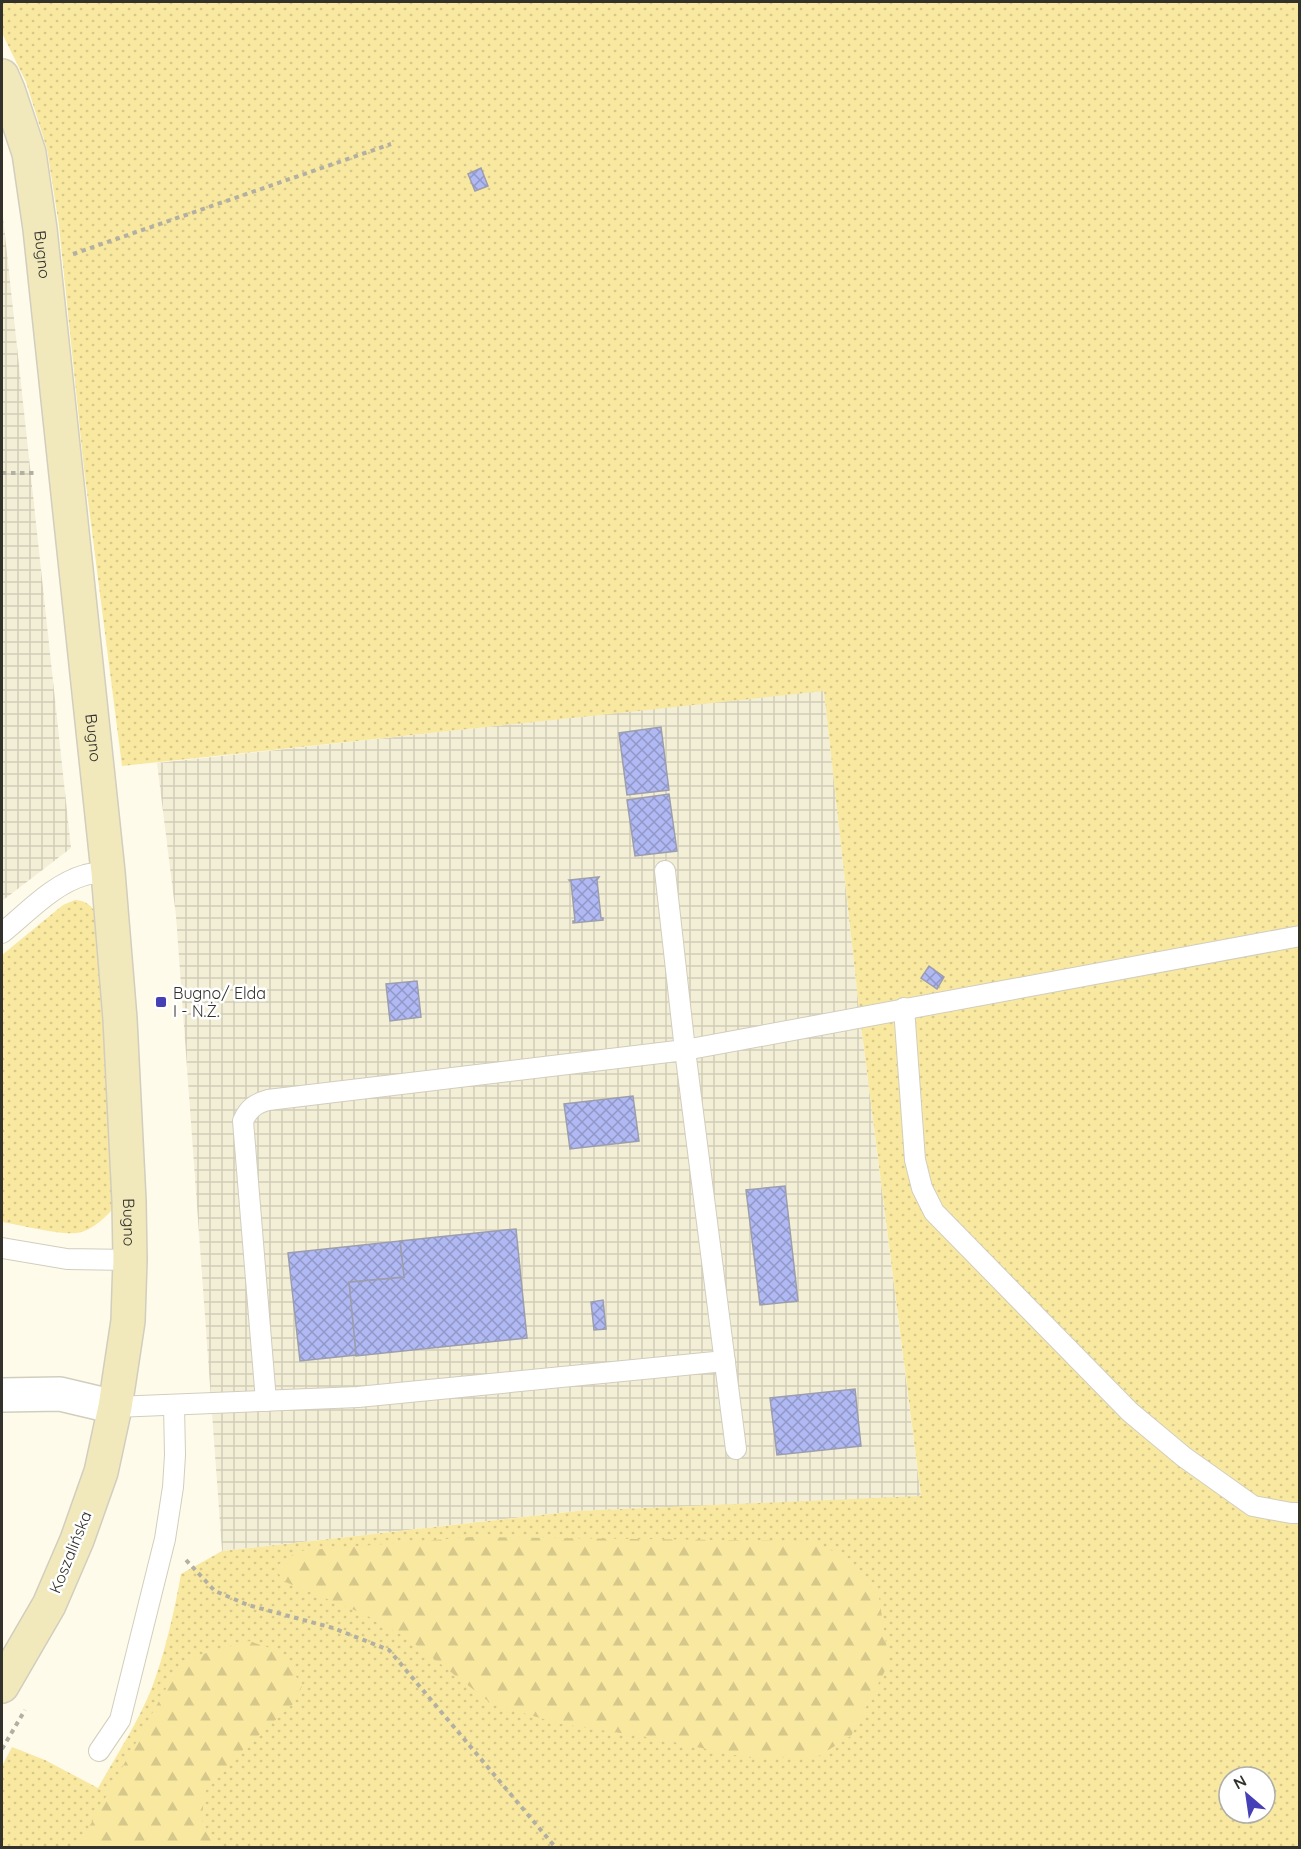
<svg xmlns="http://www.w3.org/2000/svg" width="1301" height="1849" font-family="Quicksand,sans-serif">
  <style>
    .industrial { fill: url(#industrial-grid) }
    .grass { fill: url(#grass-dots); fill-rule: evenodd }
    .forest { fill: url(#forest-firs) }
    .building { fill: url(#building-cross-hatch); stroke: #9c9ead; stroke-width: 1.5 }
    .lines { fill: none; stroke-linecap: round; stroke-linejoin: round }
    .lane-casing { stroke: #d2cebe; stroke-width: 22 }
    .street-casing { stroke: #d2cebe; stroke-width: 36 }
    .secondary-casing { stroke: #d2cebe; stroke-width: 36 }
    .path { stroke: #b2afa3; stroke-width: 4; stroke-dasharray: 4.5 4.5; stroke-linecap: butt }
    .lane { stroke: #fff; stroke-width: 20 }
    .street { stroke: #fff; stroke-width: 33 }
    .secondary { stroke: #f1e8bc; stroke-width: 33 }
    .poi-dot { fill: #4640b6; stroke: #fff; stroke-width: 2 }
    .labels { text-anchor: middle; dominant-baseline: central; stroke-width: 5; stroke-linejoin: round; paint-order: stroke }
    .street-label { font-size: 16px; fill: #32312b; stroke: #fff }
    .poi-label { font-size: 16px; fill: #32312b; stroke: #fff; text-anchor: start }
  </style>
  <defs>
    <pattern id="industrial-grid" width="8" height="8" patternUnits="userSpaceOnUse" patternTransform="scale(1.5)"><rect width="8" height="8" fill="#f3eed6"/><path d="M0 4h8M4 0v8" fill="none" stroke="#d1cdb8"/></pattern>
    <pattern id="grass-dots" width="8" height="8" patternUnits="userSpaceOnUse" patternTransform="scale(1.5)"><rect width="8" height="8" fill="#f9e8a0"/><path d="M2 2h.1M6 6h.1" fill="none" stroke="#d6c78a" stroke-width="1.8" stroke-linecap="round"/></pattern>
    <pattern id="forest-firs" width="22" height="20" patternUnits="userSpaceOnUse" patternTransform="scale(1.5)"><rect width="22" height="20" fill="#f9e8a0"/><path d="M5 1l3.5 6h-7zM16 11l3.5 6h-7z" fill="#d6c78a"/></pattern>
    <pattern id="building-cross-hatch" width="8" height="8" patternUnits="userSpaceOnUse" patternTransform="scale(1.5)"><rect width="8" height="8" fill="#b1b9f4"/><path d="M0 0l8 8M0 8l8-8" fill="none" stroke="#9197c6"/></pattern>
  </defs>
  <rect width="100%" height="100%" fill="#fffbeb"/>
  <g class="industrial">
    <polygon points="2,207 71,848 2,901"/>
    <polygon points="824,690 860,1017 921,1497 577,1511 222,1551 176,916 157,763"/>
  </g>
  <g class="grass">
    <path d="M 2,2 L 1299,2 L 1299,1847 L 2,1847 L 2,1766 L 12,1747 L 45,1760 L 98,1788 C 116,1756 137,1724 151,1690 C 165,1653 174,1613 181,1574 L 222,1551 L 577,1511 L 921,1496 L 860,1017 L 824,691 L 122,766 L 84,469 L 59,226 L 47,149 L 26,82 L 2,33 ZM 1229,1777 L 1265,1777 L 1265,1813 L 1229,1813 Z"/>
    <path d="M 75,900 C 86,901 92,905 96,915 L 118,1203 C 107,1216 94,1230 77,1233 C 60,1235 20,1225 2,1222 L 2,955 L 63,905 Z"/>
  </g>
  <g class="forest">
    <polygon points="472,1537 811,1541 837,1553 879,1597 889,1663 851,1736 817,1757 749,1758 654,1738 561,1724 492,1704 407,1638 364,1614 283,1581 275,1567 298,1551"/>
    <polygon points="249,1641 270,1648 291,1668 302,1686 294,1703 232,1760 204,1793 202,1823 214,1844 223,1847 78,1847 179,1665 203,1654"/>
  </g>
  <g class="building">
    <polygon points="481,168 488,186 475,191 468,174"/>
    <polygon points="661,727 669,790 627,795 619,733"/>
    <polygon points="669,794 677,851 635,856 627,800"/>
    <polygon points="599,877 597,880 601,918 603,918 603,920 573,923 573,921 575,921 571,882 569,880"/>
    <polygon points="929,966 944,977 937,989 921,978"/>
    <polygon points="417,981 421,1017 390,1021 386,984"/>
    <polygon points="633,1096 639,1141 570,1149 564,1104"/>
    <polygon points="785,1186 798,1301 760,1305 746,1190"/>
    <polygon points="516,1229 527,1338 356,1356 349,1282 404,1277 400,1241"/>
    <polygon points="400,1241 404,1277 349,1282 356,1355 300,1361 288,1253"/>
    <polygon points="603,1300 606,1329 594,1330 591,1302"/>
    <polygon points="855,1389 861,1446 777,1455 770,1398"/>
  </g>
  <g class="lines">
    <defs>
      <g id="lane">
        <polyline points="665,871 685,1050 736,1449"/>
        <path d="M 2,933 C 27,913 53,884 85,875 C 93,873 101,873 108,872"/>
        <polyline points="904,1008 915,1160 922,1188 934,1212 1130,1412 1184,1457 1253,1506 1291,1513 1300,1513"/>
        <polyline points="2,1248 67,1259 130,1260"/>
        <path d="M 266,1401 L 243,1121 C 249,1108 255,1104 268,1100 L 685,1050 L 1300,936"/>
        <polyline points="115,1407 358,1397 725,1361"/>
        <polyline points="99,1751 120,1720 165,1539 173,1487 175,1455 174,1405"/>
      </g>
      <polyline id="street" points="2,1395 60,1394 115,1407"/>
      <g id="secondary">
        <path id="s1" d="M 2,76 L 8,90 L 29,153 L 40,229 L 108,872 L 120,1019 L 129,1201 L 130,1260 L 128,1321 L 115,1407 L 101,1472 L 77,1540 L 49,1605 L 2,1686"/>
      </g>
    </defs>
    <use href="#lane" class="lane-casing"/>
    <use href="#street" class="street-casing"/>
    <use href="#secondary" class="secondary-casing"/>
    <g class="path">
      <polyline points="73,254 391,144"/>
      <polyline points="2,473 35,473"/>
      <polyline points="186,1560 215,1591 248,1605 333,1628 389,1650 556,1848"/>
      <polyline points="2,1749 25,1710"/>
    </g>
    <use href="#lane" class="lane"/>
    <use href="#street" class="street"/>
    <use href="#secondary" class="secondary"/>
  </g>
  <rect class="poi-dot" x="155" y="996" width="12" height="12" rx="3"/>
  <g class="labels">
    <g class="street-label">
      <text stroke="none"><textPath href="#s1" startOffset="184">Bugno</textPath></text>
      <text stroke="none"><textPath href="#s1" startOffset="670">Bugno</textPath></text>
      <text stroke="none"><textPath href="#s1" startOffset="1156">Bugno</textPath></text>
      <text transform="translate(70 1552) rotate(-68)">Koszalińska</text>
    </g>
    <g class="poi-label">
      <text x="173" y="993">Bugno/ Elda<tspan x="173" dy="18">I - N.Ż.</tspan></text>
    </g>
  </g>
  <rect width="1301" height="1849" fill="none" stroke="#32312b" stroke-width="6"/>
  <g transform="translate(1247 1795) rotate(331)"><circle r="28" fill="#ffffff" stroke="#adadaa" stroke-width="1.5"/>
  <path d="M0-4.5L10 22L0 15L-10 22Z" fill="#4640b6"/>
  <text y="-9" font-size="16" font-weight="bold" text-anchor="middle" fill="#32312b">N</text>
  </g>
</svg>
